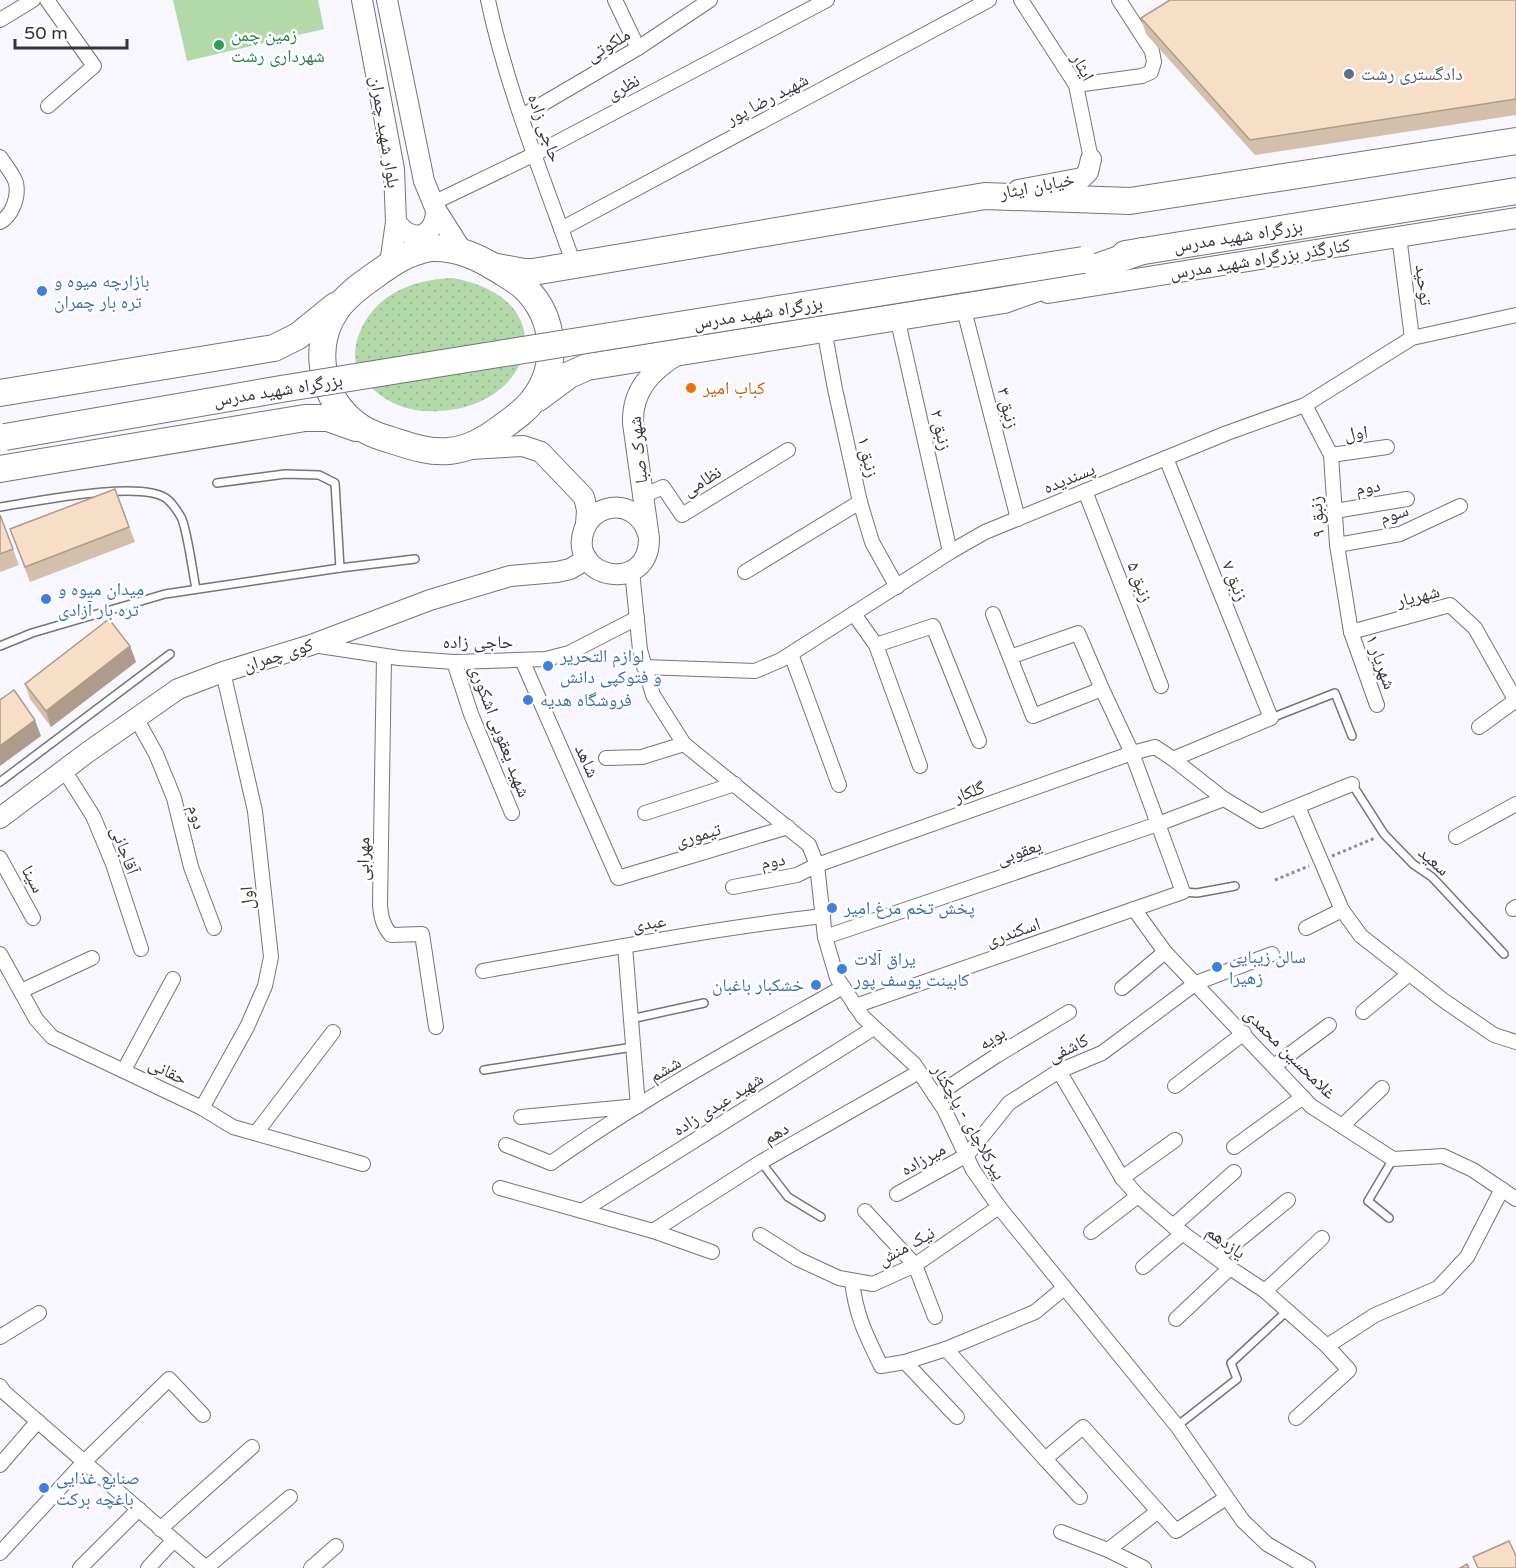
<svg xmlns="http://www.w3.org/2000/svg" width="1516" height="1568" font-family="'Varela Round','Noto Naskh Arabic',sans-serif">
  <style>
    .grass { fill: url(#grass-dots) }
    .garden { fill: #b3d9a8 }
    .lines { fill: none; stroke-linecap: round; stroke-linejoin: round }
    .lane-casing { stroke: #75737c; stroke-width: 10 }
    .street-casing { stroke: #75737c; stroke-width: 16 }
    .secondary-casing { stroke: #75737c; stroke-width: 22 }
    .highway-casing { stroke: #75737c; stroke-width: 28 }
    .path { stroke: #8e8d93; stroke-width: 3; stroke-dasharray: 3 3; stroke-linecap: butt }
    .lane { stroke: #fff; stroke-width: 7 }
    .street { stroke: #fff; stroke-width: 14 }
    .secondary { stroke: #fff; stroke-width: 20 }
    .highway { stroke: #fff; stroke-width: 26 }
    .highway-bridge-casing { stroke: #75737c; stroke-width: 28; stroke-linecap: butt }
    .highway-bridge { stroke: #fff; stroke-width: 26 }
    .wall { fill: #d4bfaa }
    .shaded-wall { fill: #ad9b8b }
    .building { fill: #f7dec6; stroke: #ad9b8b; stroke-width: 1.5 }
    .leisure-dot { fill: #2e9e5b; stroke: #fff; stroke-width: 2 }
    .service-dot { fill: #5c6f8a; stroke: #fff; stroke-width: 2 }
    .shop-dot { fill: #3f7fe0; stroke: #fff; stroke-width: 2 }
    .food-dot { fill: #e8710a; stroke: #fff; stroke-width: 2 }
    .labels { text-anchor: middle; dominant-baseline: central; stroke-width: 5; stroke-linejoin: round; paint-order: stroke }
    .leisure-label { font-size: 18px; fill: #27864d; stroke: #fff; text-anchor: start }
    .street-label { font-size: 18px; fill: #353539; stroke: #fff }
    .service-label { font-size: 18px; fill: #4e5e75; stroke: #fff; text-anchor: start }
    .shop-label { font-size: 18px; fill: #366cbe; stroke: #fff; text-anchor: start }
    .food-label { font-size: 18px; fill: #c56008; stroke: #fff; text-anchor: start }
  </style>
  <defs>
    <pattern id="grass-dots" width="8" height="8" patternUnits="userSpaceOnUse" patternTransform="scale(1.5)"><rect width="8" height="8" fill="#b3d9a8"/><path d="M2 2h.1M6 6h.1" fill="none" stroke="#9bbb91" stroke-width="1.8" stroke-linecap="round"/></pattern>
  </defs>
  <rect width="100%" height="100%" fill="#f8f6ff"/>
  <path class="grass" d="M 452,278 C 564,297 537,405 440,411 C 422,412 404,410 388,400 C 375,392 359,380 356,364 C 351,338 369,308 391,295 C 410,283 430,279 452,278 Z"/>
  <polygon class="garden" points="173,0 318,0 324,29 187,61"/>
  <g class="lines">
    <defs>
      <g id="lane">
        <polyline points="217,483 285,474 319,475 335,483 340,568"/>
        <path d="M 0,507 C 33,502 142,479 167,499 C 172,503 178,512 181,517 C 187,528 193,574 196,589"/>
        <polyline points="0,646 32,633 165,594 340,568 415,559"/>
        <polyline points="1271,718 1335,693 1352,736"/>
        <polyline points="0,782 170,654"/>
        <polyline points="1352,784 1384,834 1413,864 1432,877 1504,954"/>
        <polyline points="1183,892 1197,893 1235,886"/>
        <polyline points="631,1019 704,1003"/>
        <polyline points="484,1070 633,1047"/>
        <polyline points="761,1162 788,1197 821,1217"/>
        <polyline points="1389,1218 1368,1201 1393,1159"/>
        <polyline points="1177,1426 1237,1379 1231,1363 1287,1311"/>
      </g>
      <g id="street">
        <polyline points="47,0 94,66 48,106"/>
        <path d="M 488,0 C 507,90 544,179 574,265"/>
        <polyline points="615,0 638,48"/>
        <polyline points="1021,0 1076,85 1091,159"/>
        <polyline points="0,20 33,0"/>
        <polyline points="1076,85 1142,76 1151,72 1154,62 1152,51 1119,0"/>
        <polyline points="522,116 638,48 710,0"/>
        <path d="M 0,157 C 5,165 14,175 16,183 C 19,197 12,216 0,222"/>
        <polyline points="433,203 535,154 827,0"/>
        <polyline points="561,229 989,0"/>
        <polyline points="1399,236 1412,338"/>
        <polyline points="963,306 1018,519"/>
        <polyline points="897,317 950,552"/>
        <polyline points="824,329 835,389 860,502 872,542 897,587"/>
        <polyline points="1305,405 1331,455 1337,545 1351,632 1377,705"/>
        <polyline points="1331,455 1387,447"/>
        <polyline points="1166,458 1271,718 1173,759"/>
        <polyline points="1085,491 1161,686"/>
        <polyline points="643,496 663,487 682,515 788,450"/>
        <polyline points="1335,511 1407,499"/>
        <polyline points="1337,545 1400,534 1460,506"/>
        <polyline points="632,571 640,650 653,695 684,744 809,845 817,865 825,937 837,978 863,1017 914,1064 944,1109 973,1170 999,1207 1177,1426 1243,1521 1267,1544 1308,1568"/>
        <polyline points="745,572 860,502"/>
        <polyline points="854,614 876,645 920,766"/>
        <polyline points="993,614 1033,716 1102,689"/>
        <polyline points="1351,632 1450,605 1475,628 1516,701"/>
        <polyline points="313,645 399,658 454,662 546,659 569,653 637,618"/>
        <polyline points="876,645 933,626 979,741"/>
        <polyline points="791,654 839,785"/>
        <path d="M 384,656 L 380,905 C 381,917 383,926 391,935 L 422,934 L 436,1027"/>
        <polyline points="522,660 618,878 788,827"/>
        <polyline points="454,662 471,714 512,813"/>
        <polyline points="644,667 755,671 781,660 950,552 985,532 1227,433 1305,405 1412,338 1516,315"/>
        <polyline points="136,718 156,754 174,798 191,867 214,928"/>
        <polyline points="1479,727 1516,700"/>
        <polyline points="606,758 642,757 684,744"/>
        <polyline points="64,770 93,816 113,864 141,949"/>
        <polyline points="1298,807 1342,910 1361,936 1443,1000 1494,1035 1516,1042"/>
        <polyline points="645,813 735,784"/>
        <polyline points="1456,837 1516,804"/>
        <polyline points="0,858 33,918"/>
        <polyline points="733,887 797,875 817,865 1132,753 1155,747 1173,759 1224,799 1261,821 1352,784"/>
        <polyline points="1134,909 1165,952 1311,1106 1393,1159 1443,1156 1473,1170 1516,1199"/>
        <polyline points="1513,909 1516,907"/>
        <polyline points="1306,928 1342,910"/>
        <polyline points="825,937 1158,824 1224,799"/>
        <polyline points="0,954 36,1019 52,1037 202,1108 233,1127 363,1164"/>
        <path d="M 483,971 C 596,951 709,929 823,916"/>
        <polyline points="1122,988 1165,952"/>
        <polyline points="21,991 92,958"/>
        <polyline points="855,1006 1183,892 1132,753 1102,689 1078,633 1010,657"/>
        <polyline points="1363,1012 1409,974"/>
        <polyline points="1274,1066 1329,1025"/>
        <polyline points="124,1070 173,979"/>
        <polyline points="1059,1071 1122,1178 1138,1196 1173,1226 1230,1268 1265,1291 1327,1346 1349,1370 1296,1418"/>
        <polyline points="1175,1086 1244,1033"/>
        <polyline points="935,1096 996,1056 1069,1012"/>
        <polyline points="202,1108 247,1027 265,986 271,957 255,811 223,672"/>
        <polyline points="521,1117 638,1106 625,946"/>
        <polyline points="1342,1126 1382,1088"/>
        <polyline points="256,1133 333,1032"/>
        <path d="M 506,1145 L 551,1163 C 644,1097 744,1043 843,987"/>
        <polyline points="1234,1147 1303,1097"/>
        <polyline points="1122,1178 1175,1140"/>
        <polyline points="500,1188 653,1231 712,1252"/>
        <polyline points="897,1194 967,1155 1009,1103 1059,1071 1102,1053 1196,983 1272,954"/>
        <polyline points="582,1211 874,1028"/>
        <polyline points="865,1211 915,1265 935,1317"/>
        <polyline points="1173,1226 1234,1172"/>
        <polyline points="653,1231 761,1162 919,1072"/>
        <polyline points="1091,1232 1138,1196"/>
        <polyline points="760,1235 798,1259 839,1278 873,1284 915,1265 999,1207"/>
        <polyline points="1217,1258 1288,1200"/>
        <polyline points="1143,1267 1183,1233"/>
        <path d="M 852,1281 C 856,1316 866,1335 881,1366 L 905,1362 L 957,1417"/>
        <polyline points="1265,1291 1322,1238"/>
        <polyline points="1176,1319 1230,1268"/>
        <polyline points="0,1337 39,1313"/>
        <polyline points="1327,1346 1375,1315 1438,1288 1467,1257 1502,1189"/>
        <polyline points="946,1349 1035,1312 1064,1288"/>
        <polyline points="905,1362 946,1349 1045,1459 1083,1427 1176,1531 1226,1498"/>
        <polyline points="0,1386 4,1392 206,1568"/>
        <polyline points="1045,1459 1080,1497"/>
        <polyline points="0,1465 38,1421"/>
        <polyline points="160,1529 252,1447"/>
        <polyline points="1061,1532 1108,1550 1144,1568"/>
        <polyline points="1108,1550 1157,1512"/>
        <polyline points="0,1553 84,1462 169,1379 203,1415"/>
        <polyline points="80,1568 139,1509"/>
        <polyline points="148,1568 173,1541"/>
        <polyline points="206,1568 290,1497"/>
        <polyline points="311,1568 336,1546"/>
      </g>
      <g id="secondary">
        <polyline points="362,0 394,169 396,222 390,264"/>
        <polyline points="387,0 424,181 436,210 462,251"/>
        <polyline points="1018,190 1082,178 1088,172 1091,159"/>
        <path d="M 396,222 C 412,245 436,237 436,210"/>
        <polyline points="1048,293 1516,218"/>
        <polyline points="470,449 523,446 541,452 584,497 587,510 586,525"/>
        <path d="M 648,534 C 643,516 626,503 606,509 C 596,512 587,520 584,530 C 567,579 650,595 649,538 L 633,423 C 632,390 651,371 678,354"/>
        <polyline points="0,818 88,752 178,689 223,672 311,645 430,600 510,576 557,572 570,569 587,559"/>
      </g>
      <g id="highway">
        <path d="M 431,248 C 457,247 478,257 499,270 C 508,276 518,281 525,288 C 556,318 559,367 533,400 C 525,411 513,419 502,427 C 486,439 470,449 449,451 C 429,453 410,446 391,440 C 376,436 363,431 351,420 C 319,392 313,343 337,309 C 347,295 361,285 374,276 C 393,262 408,252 431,248 Z"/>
        <polyline points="1125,254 1516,191"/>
        <polyline points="492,266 524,272 533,272 985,196 1130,201 1516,141"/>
        <polyline points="0,393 274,348 298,336 335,306"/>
        <polyline points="538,398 569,375 587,367 1004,300 1142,251"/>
        <polyline points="0,469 305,418 328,418 356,428"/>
      </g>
    </defs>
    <use href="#lane" class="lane-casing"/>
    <use href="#street" class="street-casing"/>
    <use href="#secondary" class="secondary-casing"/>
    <use href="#highway" class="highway-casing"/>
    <g class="path">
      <polyline points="1332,856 1375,838"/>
      <polyline points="1275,880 1309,866"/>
    </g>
    <use href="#lane" class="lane"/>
    <use href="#street" class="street"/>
    <use href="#secondary" class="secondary"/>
    <use href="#highway" class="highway"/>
    <defs>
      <polyline id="highway-bridge" points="5,437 281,389 1083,260"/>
    </defs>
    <use href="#highway-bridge" class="highway-bridge-casing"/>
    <use href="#highway-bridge" class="highway-bridge"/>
  </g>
  <g class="wall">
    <polygon points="1516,0 1516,115 1255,155 1146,34 1141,18"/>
    <polygon points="115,489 135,542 30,582 10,529"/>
    <polygon points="0,515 19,565 0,572"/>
    <polygon points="130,646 136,662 51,727 30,699 25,684"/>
  </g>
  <g class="shaded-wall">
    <polygon points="130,646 136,662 51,727 46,711"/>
    <polygon points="35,720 41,736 0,766 0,746"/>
  </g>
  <g class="building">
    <polygon points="1170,0 1516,0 1516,99 1250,140 1141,18"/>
    <polygon points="115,489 129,527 25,567 10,529"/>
    <polygon points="0,515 13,549 0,554"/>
    <polygon points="109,619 130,646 46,711 25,684"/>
    <polygon points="14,690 35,720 0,746 0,700"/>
    <polygon points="1509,1541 1516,1556 1516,1568 1478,1568 1473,1557"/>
    <polygon points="1467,1564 1469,1568 1460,1568"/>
  </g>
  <circle class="leisure-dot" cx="219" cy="45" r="6"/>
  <circle class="service-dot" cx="1349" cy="74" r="6"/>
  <g class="shop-dot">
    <circle cx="42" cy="291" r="6"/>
    <circle cx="46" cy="599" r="6"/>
    <circle cx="548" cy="666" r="6"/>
    <circle cx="528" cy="700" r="6"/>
    <circle cx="832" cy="908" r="6"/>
    <circle cx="1217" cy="967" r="6"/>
    <circle cx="842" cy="969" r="6"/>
    <circle cx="816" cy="985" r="6"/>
    <circle cx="44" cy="1488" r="6"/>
  </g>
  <circle class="food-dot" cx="691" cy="388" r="6"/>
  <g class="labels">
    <g class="leisure-label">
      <text x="231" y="35">زمین چمن<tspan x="231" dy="21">شهرداری رشت</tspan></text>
    </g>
    <g class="street-label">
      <text transform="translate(608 45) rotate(-31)">ملکوتی</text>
      <text transform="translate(1083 67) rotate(62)">ایثار</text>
      <text transform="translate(623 87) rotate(-28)">نظری</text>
      <text transform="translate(767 99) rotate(-28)">شهید رضا پور</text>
      <text transform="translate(545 128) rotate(71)">حاجی زاده</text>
      <text transform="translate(385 132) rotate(81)">بلوار شهید چمران</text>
      <text transform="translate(1037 186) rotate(-11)">خیابان ایثار</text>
      <text transform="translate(1238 236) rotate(-9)">بزرگراه شهید مدرس</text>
      <text transform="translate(1260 259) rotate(-9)">کنارگذر بزرگراه شهید مدرس</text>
      <text transform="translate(1424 285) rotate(83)">توحید</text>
      <text transform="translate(758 313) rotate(-9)">بزرگراه شهید مدرس</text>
      <text transform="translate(278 390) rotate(-9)">بزرگراه شهید مدرس</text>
      <text transform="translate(1008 408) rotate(76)">زنبق ۳</text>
      <text transform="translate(941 430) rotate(77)">زنبق ۲</text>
      <text transform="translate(1356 433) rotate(-8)">اول</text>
      <text transform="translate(638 450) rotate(-96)">شهرک صبا</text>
      <text transform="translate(868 457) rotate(77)">زنبق ۱</text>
      <text transform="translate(1069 478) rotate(-22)">پسندیده</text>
      <text transform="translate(702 481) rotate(-31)">نظامی</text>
      <text transform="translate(1368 487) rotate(-9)">دوم</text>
      <text transform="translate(1394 514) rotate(-18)">سوم</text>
      <text transform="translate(1317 517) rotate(-94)">زنبق ۹</text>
      <text transform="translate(1235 581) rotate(68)">زنبق ۷</text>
      <text transform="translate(1140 582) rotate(69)">زنبق ۵</text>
      <text transform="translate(1418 596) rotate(-14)">شهریار</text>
      <text x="478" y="642">حاجی زاده</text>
      <text transform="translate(278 655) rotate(-18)">کوی چمران</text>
      <text transform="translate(1381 662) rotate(70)">شهریار ۱</text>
      <text transform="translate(500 731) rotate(69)">شهید یعقوبی اشکوری</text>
      <text transform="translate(587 761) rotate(66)">شاهد</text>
      <text transform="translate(969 792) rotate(-20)">گلکار</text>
      <text transform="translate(197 817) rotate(75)">دوم</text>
      <text transform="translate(698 835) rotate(-16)">تیموری</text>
      <text transform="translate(125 850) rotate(70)">آقاجانی</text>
      <text transform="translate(1019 852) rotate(-19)">یعقوبی</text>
      <text transform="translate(363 859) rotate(-89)">مهرابی</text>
      <text transform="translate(773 861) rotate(-10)">دوم</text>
      <text transform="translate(1434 861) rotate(41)">سعید</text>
      <text transform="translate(33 879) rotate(62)">سینا</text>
      <text transform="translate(247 898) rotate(-94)">اول</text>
      <text transform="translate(649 923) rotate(-9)">عبدی</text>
      <text transform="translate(1013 932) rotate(-19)">اسکندری</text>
      <text transform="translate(992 1038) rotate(-32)">بویه</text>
      <text transform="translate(1068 1048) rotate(-26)">کاشفی</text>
      <text transform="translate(1290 1053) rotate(45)">غلامحسین محمدی</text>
      <text transform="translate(665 1069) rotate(-31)">ششم</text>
      <text transform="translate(168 1071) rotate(26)">حقانی</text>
      <text transform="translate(718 1104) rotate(-32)">شهید عبدی زاده</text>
      <text transform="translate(969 1122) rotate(60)">پیرکلاچای - پاچکنار</text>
      <text transform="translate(776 1133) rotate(-30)">دهم</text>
      <text transform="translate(923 1159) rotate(-29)">میرزاده</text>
      <text transform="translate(1226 1242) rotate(36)">یازدهم</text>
      <text transform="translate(906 1246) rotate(-29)">نیک منش</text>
    </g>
    <g class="service-label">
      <text x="1361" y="74">دادگستری رشت</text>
    </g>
    <g class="shop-label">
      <text x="54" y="281">بازارچه میوه و<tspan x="54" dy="21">تره بار چمران</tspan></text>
      <text x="58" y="589">میدان میوه و<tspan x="58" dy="21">تره بار آزادی</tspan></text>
      <text x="560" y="656">لوازم التحریر<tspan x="560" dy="21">و فتوکپی دانش</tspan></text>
      <text x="540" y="700">فروشگاه هدیه</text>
      <text x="844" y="908">پخش تخم مرغ امیر</text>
      <text x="1229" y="957">سالن زیبایی<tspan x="1229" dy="21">زهیرا</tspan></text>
      <text x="854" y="959">یراق آلات<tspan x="854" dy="21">کابینت یوسف پور</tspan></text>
      <text x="804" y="985" text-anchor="end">خشکبار باغبان</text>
      <text x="56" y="1478">صنایع غذایی<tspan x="56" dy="21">باغچه برکت</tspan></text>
    </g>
    <g class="food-label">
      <text x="703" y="388">کباب امیر</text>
    </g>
  </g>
  <path d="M15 39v9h112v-9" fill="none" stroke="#353539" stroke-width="3"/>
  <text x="24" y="39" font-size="18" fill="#353539" stroke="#ffffff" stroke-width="4.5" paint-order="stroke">50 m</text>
</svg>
